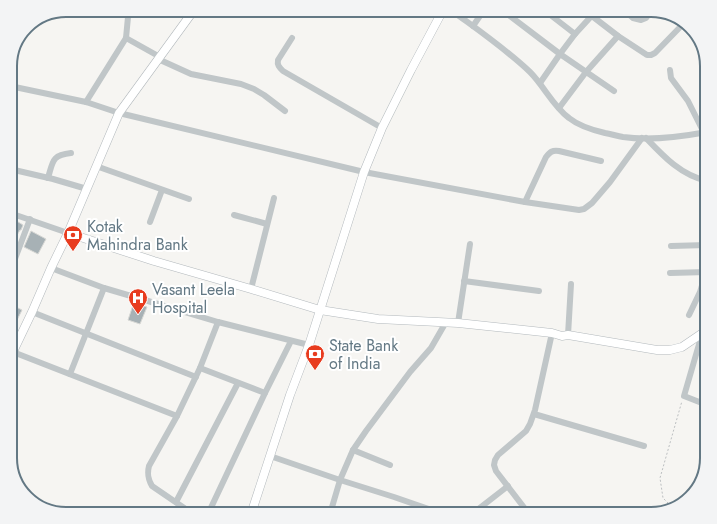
<svg xmlns="http://www.w3.org/2000/svg" width="717" height="524" font-family="Jost,sans-serif">
  <style>
    .building { fill: #a7b1b5; stroke: #d7d7d4 }
    .lines { fill: none; stroke-linecap: round; stroke-linejoin: round }
    .secondary-casing { stroke: #b3b9bd; stroke-width: 9 }
    .path { stroke: #bcbfc1; stroke-width: 1; stroke-dasharray: 2 2; stroke-linecap: butt }
    .street { stroke: #c0c6c8; stroke-width: 6 }
    .secondary { stroke: #fff; stroke-width: 8 }
    .labels { text-anchor: middle; dominant-baseline: central; stroke-width: 4; stroke-linejoin: round; paint-order: stroke }
    .poi-label { font-size: 16px; fill: #637884; stroke: #fff; text-anchor: start }
    .rim { fill: none; stroke: #637884; stroke-width: 2 }
  </style>
  <rect width="100%" height="100%" fill="#f6f5f2"/>
  <g class="building">
    <polygon points="15,220 23,225 21,230 20,230 10,247 10,229"/>
    <polygon points="31,231 46,239 38,254 24,247"/>
    <polygon points="134,302 147,307 140,324 128,320"/>
    <polygon points="12,305 22,310 17,320 10,316 10,308"/>
  </g>
  <g class="lines">
    <defs>
      <g id="secondary">
        <polyline points="68,233 154,261 251,289 320,310 378,319 458,323 552,333 562,336 568,335 657,350 670,350 682,347 707,330"/>
        <polyline points="10,358 32,312 51,268 68,233 119,113 194,10"/>
        <polyline points="251,514 290,395 309,345 364,172 382,128 411,70 443,10"/>
      </g>
    </defs>
    <use href="#secondary" class="secondary-casing"/>
    <polyline class="path" points="674,509 663,498 660,478 682,401"/>
    <g class="street">
      <polyline points="129,10 128,17 126,38 160,57"/>
      <path d="M 451,10 C 478,30 506,49 530,72 C 544,86 553,106 569,118 C 579,126 592,130 605,133 C 611,134 617,136 623,137 C 651,141 680,137 707,132"/>
      <polyline points="502,10 560,54 614,91"/>
      <polyline points="544,10 575,34"/>
      <polyline points="624,10 633,18 641,20 646,18 652,10"/>
      <polyline points="592,16 618,36 647,55 651,55 655,53 685,22"/>
      <polyline points="473,26 484,10"/>
      <path d="M 292,38 L 278,60 C 277,65 279,67 283,71 L 382,128"/>
      <polyline points="158,59 191,74 241,84 254,89 264,95 285,111"/>
      <polyline points="670,70 671,78 688,101 704,133"/>
      <polyline points="540,83 560,54 575,34 597,10"/>
      <polyline points="10,86 86,102 119,113 364,172 525,202 579,210 584,209 592,203 610,182 642,138"/>
      <polyline points="86,102 126,38"/>
      <polyline points="559,108 586,72 618,36"/>
      <path d="M 646,138 C 664,157 681,175 707,181"/>
      <polyline points="96,166 189,199"/>
      <polyline points="10,169 53,179 87,189"/>
      <path d="M 48,178 C 53,161 52,155 71,153"/>
      <path d="M 525,202 L 546,157 C 550,152 552,150 559,151 L 601,161"/>
      <polyline points="10,213 68,233"/>
      <polyline points="234,215 267,224"/>
      <polyline points="150,222 162,190"/>
      <polyline points="671,246 707,245"/>
      <polyline points="51,268 104,288 148,301 218,322 309,345"/>
      <polyline points="10,272 30,219"/>
      <polyline points="670,273 707,272"/>
      <polyline points="464,281 539,291"/>
      <polyline points="251,289 274,198"/>
      <polyline points="32,312 196,377"/>
      <polyline points="689,315 700,292 706,272"/>
      <polyline points="458,323 470,244"/>
      <polyline points="702,334 684,396 707,405"/>
      <polyline points="568,335 571,284"/>
      <polyline points="13,352 177,416"/>
      <polyline points="200,368 218,322"/>
      <polyline points="70,374 104,288"/>
      <polyline points="534,414 644,446"/>
      <polyline points="353,450 390,465"/>
      <polyline points="270,456 340,480 394,497 443,514"/>
      <polyline points="176,502 238,383"/>
      <path d="M 193,514 L 152,486 C 148,479 147,474 149,466 L 177,416 L 200,368 L 265,393"/>
      <polyline points="208,514 265,393 291,341"/>
      <polyline points="330,514 340,480 353,450 366,431 410,372 431,348 446,322"/>
      <polyline points="472,514 508,486"/>
      <polyline points="529,514 496,471 494,465 495,460 498,455 526,431 530,424 535,410 552,333"/>
    </g>
    <use href="#secondary" class="secondary"/>
  </g>
  <defs>
    <symbol id="bank-pin" viewBox="-11 -11 22 30"><path d="M0 17L-7.5 6A9.5 9.5 0 1 1 7.5 6Z" fill="#e83c1f" stroke="#fff"/><path d="M-6-4H6V4H-6ZM0-2.3a2.3 2.3 0 1 0 0 4.6a2.3 2.3 0 1 0 0-4.6Z" fill="#fff"/></symbol>
    <symbol id="hospital-pin" viewBox="-11 -11 22 30"><path d="M0 17L-7.5 6A9.5 9.5 0 1 1 7.5 6Z" fill="#e83c1f" stroke="#fff"/><path d="M-5-5h3v3.5h4V-5h3V5h-3V1.5h-4V5h-3Z" fill="#fff"/></symbol>
  </defs>
  <g fill-rule="evenodd">
    <use href="#bank-pin" x="62" y="224" width="22" height="30"/>
    <use href="#hospital-pin" x="127" y="287" width="22" height="30"/>
    <use href="#bank-pin" x="304" y="343" width="22" height="30"/>
  </g>
  <g class="labels">
    <g class="poi-label">
      <text x="87" y="226">Kotak<tspan x="87" dy="18">Mahindra Bank</tspan></text>
      <text x="152" y="289">Vasant Leela<tspan x="152" dy="18">Hospital</tspan></text>
      <text x="329" y="345">State Bank<tspan x="329" dy="18">of India</tspan></text>
    </g>
  </g>
  <path d="M0 0H717V524H0ZM66 17H651A49 49 0 0 1 700 66V458A49 49 0 0 1 651 507H66A49 49 0 0 1 17 458V66A49 49 0 0 1 66 17Z" fill="#f3f4f5" fill-rule="evenodd"/>
  <path class="rim" d="M66 17H651A49 49 0 0 1 700 66V458A49 49 0 0 1 651 507H66A49 49 0 0 1 17 458V66A49 49 0 0 1 66 17Z"/>
</svg>
